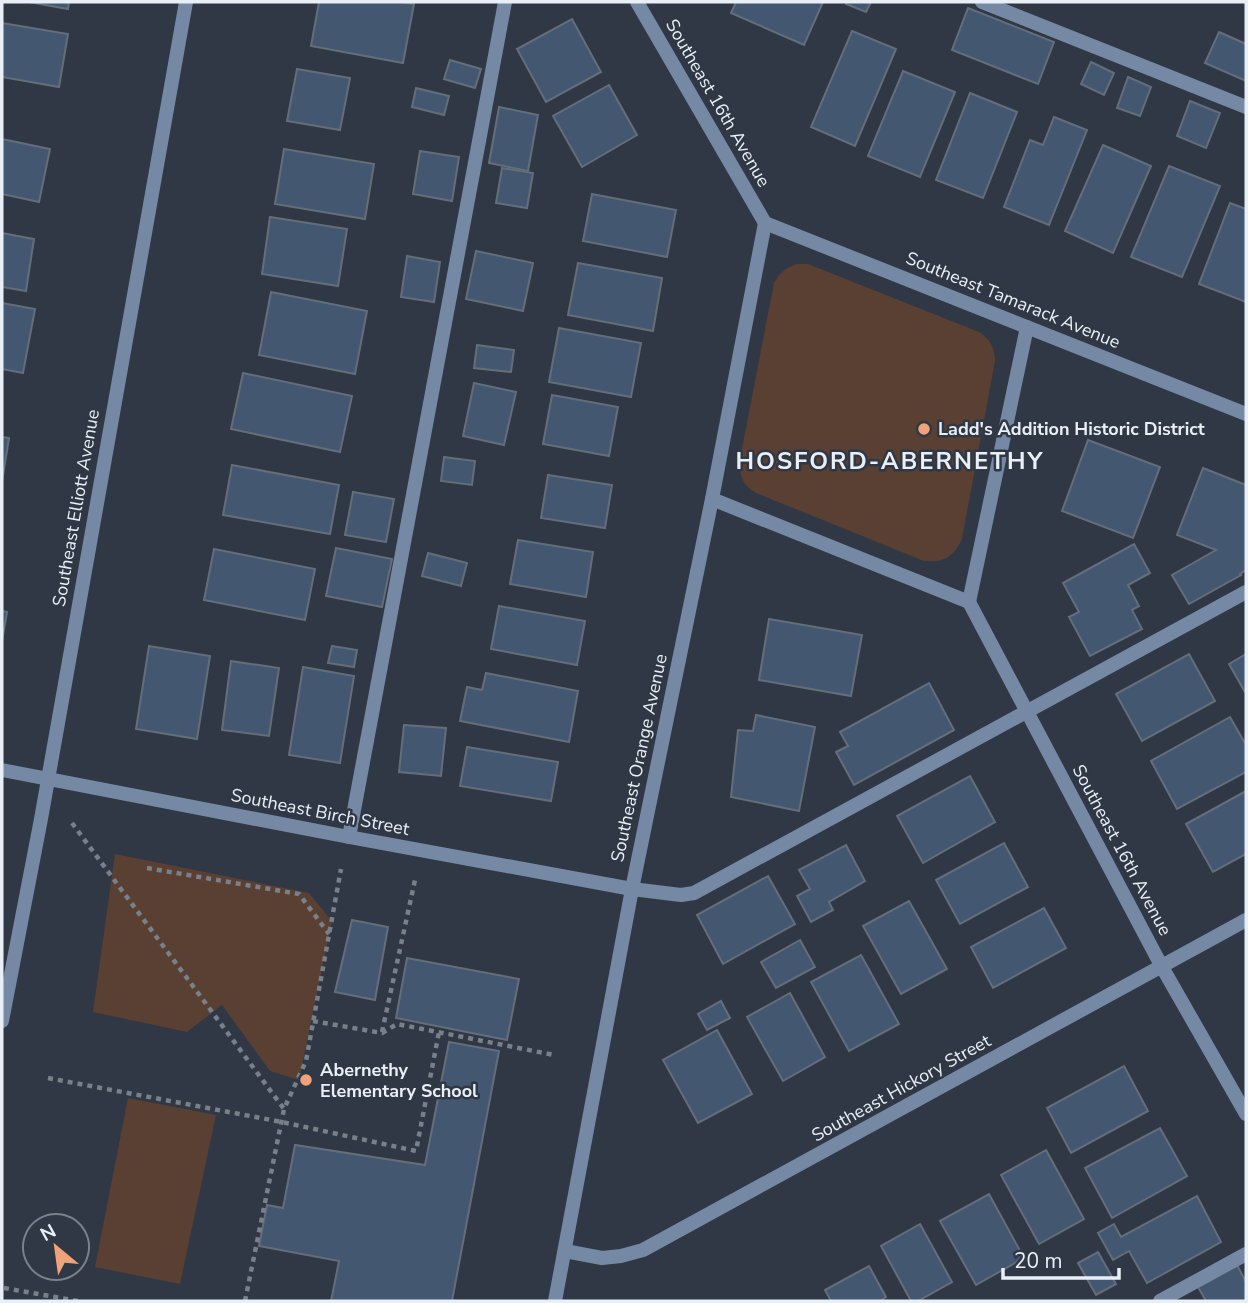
<svg xmlns="http://www.w3.org/2000/svg" width="1248" height="1303" font-family="'Nunito Sans',sans-serif">
  <style>
    .green { fill: #594033 }
    .building { fill: #445771; stroke: #646e7b; stroke-width: 2 }
    .lines { fill: none; stroke-linecap: round; stroke-linejoin: round }
    .path { stroke: #78808a; stroke-width: 4.5; stroke-dasharray: 5 5; stroke-linecap: butt }
    .lane { stroke: #7589a5; stroke-width: 14 }
    .street { stroke: #7589a5; stroke-width: 14 }
    .poi-dot { fill: #f0a27a; stroke: #2f3844; stroke-width: 2.5 }
    .labels { text-anchor: middle; dominant-baseline: central; stroke-width: 5; stroke-linejoin: round; paint-order: stroke }
    .street-label { font-size: 18px; fill: #e9eff6; stroke: #2f3844 }
    .poi-label { font-size: 18px; font-weight: bold; fill: #e9eff6; stroke: #2f3844; text-anchor: start }
    .district-label { font-size: 24px; font-weight: bold; letter-spacing: 2px; fill: #e9eff6; stroke: #2f3844 }
  </style>
  <rect width="100%" height="100%" fill="#2f3844"/>
  <g class="green">
    <path d="M 797,264 L 808,264 L 979,332 C 990,339 995,348 995,361 L 962,539 C 953,557 944,563 924,561 L 756,493 C 742,485 739,475 740,459 L 774,283 C 780,272 786,268 797,264 Z"/>
    <polygon points="115,854 309,893 332,921 299,1080 270,1071 222,1005 187,1032 93,1012"/>
    <polygon points="128,1098 216,1115 180,1284 95,1267"/>
  </g>
  <g class="building">
    <polygon points="29,2 69,2 68,9"/>
    <polygon points="319,2 401,2 414,4 403,63 311,46"/>
    <polygon points="736,2 823,2 804,45 731,13"/>
    <polygon points="847,2 871,2 866,12 846,4"/>
    <polygon points="968,8 1054,42 1038,84 952,50"/>
    <polygon points="572,19 601,72 546,102 517,49"/>
    <polygon points="2,23 68,34 59,87 2,77"/>
    <polygon points="852,31 896,49 855,146 811,127"/>
    <polygon points="1219,32 1246,44 1246,81 1205,63"/>
    <polygon points="450,60 481,69 475,88 444,79"/>
    <polygon points="1091,62 1114,73 1104,95 1081,84"/>
    <polygon points="297,69 350,78 340,130 287,121"/>
    <polygon points="903,71 955,92 920,177 868,156"/>
    <polygon points="1128,77 1151,87 1140,116 1117,108"/>
    <polygon points="609,85 637,135 582,167 553,116"/>
    <polygon points="416,88 449,96 444,115 412,107"/>
    <polygon points="970,93 1017,112 983,198 936,180"/>
    <polygon points="1190,101 1220,113 1206,148 1177,136"/>
    <polygon points="499,107 538,115 528,171 489,163"/>
    <polygon points="1054,117 1087,130 1049,225 1004,207 1030,140 1043,145"/>
    <polygon points="2,139 50,149 39,202 2,194"/>
    <polygon points="1103,145 1151,166 1113,253 1065,231"/>
    <polygon points="284,149 374,164 365,219 275,204"/>
    <polygon points="420,151 459,157 452,201 413,194"/>
    <polygon points="1169,166 1220,186 1182,277 1131,257"/>
    <polygon points="502,168 533,173 527,208 496,203"/>
    <polygon points="592,194 676,210 667,257 583,241"/>
    <polygon points="1230,203 1246,209 1246,302 1199,284"/>
    <polygon points="270,217 347,229 338,286 262,274"/>
    <polygon points="2,233 34,239 26,291 2,287"/>
    <polygon points="476,251 533,263 523,311 466,299"/>
    <polygon points="407,256 440,262 434,302 401,297"/>
    <polygon points="578,263 662,278 653,331 568,315"/>
    <polygon points="271,292 367,311 355,374 259,355"/>
    <polygon points="2,303 35,309 23,373 2,369"/>
    <polygon points="559,328 641,343 631,397 549,382"/>
    <polygon points="477,345 514,350 511,372 474,368"/>
    <polygon points="243,373 352,396 340,452 231,429"/>
    <polygon points="474,383 516,392 504,445 463,436"/>
    <polygon points="552,395 618,407 609,456 543,444"/>
    <polygon points="2,437 9,438 2,482"/>
    <polygon points="1088,440 1160,467 1133,538 1062,511"/>
    <polygon points="444,457 475,461 472,485 441,481"/>
    <polygon points="232,465 339,485 330,534 223,515"/>
    <polygon points="1203,468 1246,485 1246,570 1240,574 1241,575 1189,604 1172,575 1216,550 1177,535"/>
    <polygon points="548,475 612,485 605,528 541,518"/>
    <polygon points="353,492 394,499 386,542 345,535"/>
    <polygon points="518,540 593,552 586,597 510,584"/>
    <polygon points="1134,544 1150,573 1128,585 1139,606 1132,610 1142,629 1090,656 1069,617 1079,612 1063,583"/>
    <polygon points="336,548 392,559 382,607 326,596"/>
    <polygon points="214,549 315,569 305,620 204,600"/>
    <polygon points="428,553 467,563 461,586 422,576"/>
    <polygon points="499,606 585,621 577,665 491,649"/>
    <polygon points="2,611 7,612 2,641"/>
    <polygon points="769,619 862,635 851,696 759,680"/>
    <polygon points="149,646 210,656 197,739 136,729"/>
    <polygon points="332,646 357,650 354,667 328,663"/>
    <polygon points="1189,654 1215,701 1142,741 1116,694"/>
    <polygon points="1246,654 1246,691 1245,692 1229,664"/>
    <polygon points="231,661 279,668 269,736 222,730"/>
    <polygon points="303,667 354,676 340,763 289,755"/>
    <polygon points="486,673 578,691 569,742 460,721 467,687 482,690"/>
    <polygon points="929,683 954,730 854,785 836,752 848,746 840,732"/>
    <polygon points="756,715 815,727 799,811 731,797 738,730 753,731"/>
    <polygon points="1230,717 1246,745 1246,772 1177,809 1151,761"/>
    <polygon points="404,725 446,728 441,776 399,772"/>
    <polygon points="467,747 558,762 551,801 460,786"/>
    <polygon points="970,776 995,822 923,863 897,816"/>
    <polygon points="1246,791 1246,854 1213,872 1186,824"/>
    <polygon points="1004,843 1028,887 960,924 936,880"/>
    <polygon points="846,845 865,881 829,902 833,910 811,922 797,896 810,889 799,870"/>
    <polygon points="768,876 795,924 723,964 697,915"/>
    <polygon points="909,901 947,969 901,994 863,926"/>
    <polygon points="1044,908 1066,948 993,988 971,947"/>
    <polygon points="352,920 388,927 375,1000 335,992"/>
    <polygon points="800,940 815,967 776,988 761,962"/>
    <polygon points="861,955 899,1024 849,1051 811,982"/>
    <polygon points="407,958 519,979 507,1040 396,1018"/>
    <polygon points="790,993 825,1057 783,1081 747,1017"/>
    <polygon points="721,1001 730,1018 707,1030 698,1014"/>
    <polygon points="717,1030 752,1094 698,1123 663,1060"/>
    <polygon points="449,1042 499,1051 452,1301 331,1301 339,1261 259,1246 267,1205 283,1208 295,1145 425,1165"/>
    <polygon points="1124,1066 1148,1111 1071,1153 1047,1108"/>
    <polygon points="1160,1128 1187,1176 1112,1218 1085,1168"/>
    <polygon points="1046,1150 1084,1219 1039,1244 1001,1175"/>
    <polygon points="989,1194 1024,1258 976,1285 940,1221"/>
    <polygon points="1197,1196 1221,1242 1147,1283 1129,1251 1113,1260 1098,1233 1114,1224 1121,1237"/>
    <polygon points="920,1224 952,1282 918,1301 911,1301 881,1246"/>
    <polygon points="1098,1252 1116,1284 1096,1295 1078,1263"/>
    <polygon points="1237,1265 1246,1282 1246,1301 1206,1301 1198,1287"/>
    <polygon points="869,1266 886,1297 880,1301 831,1301 825,1290"/>
  </g>
  <g class="lines">
    <g class="path">
      <polyline points="72,823 284,1109"/>
      <polyline points="147,868 299,894 329,934"/>
      <polyline points="313,1021 382,1033 397,1024 554,1055"/>
      <polyline points="382,1032 415,880"/>
      <polyline points="48,1078 282,1122 416,1151 439,1032"/>
      <polyline points="4,1288 78,1301"/>
      <polyline points="245,1301 284,1109 306,1061 341,869"/>
    </g>
    <g class="lane">
      <polyline points="982,2 1246,107"/>
      <polyline points="349,837 505,2"/>
      <polyline points="632,889 681,895 694,893 1246,592"/>
      <polyline points="1160,1301 1246,1254"/>
    </g>
    <g class="street">
      <polyline points="637,2 765,223"/>
      <polyline points="765,223 1246,414"/>
      <polyline points="712,499 969,602 1027,327"/>
      <polyline points="969,602 1162,967 1246,1114"/>
      <polyline points="2,770 349,837 632,889"/>
      <polyline points="2,1021 41,819 186,2"/>
      <polyline points="565,1251 602,1258 621,1256 643,1250 1246,920"/>
      <polyline points="555,1301 632,889 712,499 765,223"/>
    </g>
  </g>
  <g class="poi-dot">
    <circle cx="924" cy="429" r="7"/>
    <circle cx="306" cy="1080" r="7"/>
  </g>
  <g class="labels">
    <g class="street-label">
      <text transform="translate(718 103) rotate(60)">Southeast 16th Avenue</text>
      <text transform="translate(1013 300) rotate(22)">Southeast Tamarack Avenue</text>
      <text transform="translate(76 508) rotate(-80)">Southeast Elliott Avenue</text>
      <text transform="translate(639 758) rotate(-78)">Southeast Orange Avenue</text>
      <text transform="translate(320 812) rotate(11)">Southeast Birch Street</text>
      <text transform="translate(1122 850) rotate(62)">Southeast 16th Avenue</text>
      <text transform="translate(901 1088) rotate(-29)">Southeast Hickory Street</text>
    </g>
    <g class="poi-label">
      <text x="938" y="429">Ladd's Addition Historic District</text>
      <text x="320" y="1070">Abernethy<tspan x="320" dy="21">Elementary School</tspan></text>
    </g>
    <g class="district-label">
      <text x="890" y="461">HOSFORD-ABERNETHY</text>
    </g>
  </g>
  <rect width="1248" height="1303" fill="none" stroke="#e9eff6" stroke-width="7"/>
  <g transform="translate(56 1247) rotate(331)"><circle r="33" fill="#2f3844" stroke="#79818b" stroke-width="2"/>
  <path d="M0-5L12 26L0 18L-12 26Z" fill="#f0a27a"/>
  <text y="-10" font-size="19" font-weight="bold" text-anchor="middle" fill="#e9eff6">N</text>
  </g>
  <path d="M1003 1268v10h116v-10" fill="none" stroke="#e9eff6" stroke-width="3.5"/>
  <text x="1014" y="1268" font-size="21" fill="#e9eff6" stroke="#2f3844" stroke-width="5" paint-order="stroke">20 m</text>
</svg>
